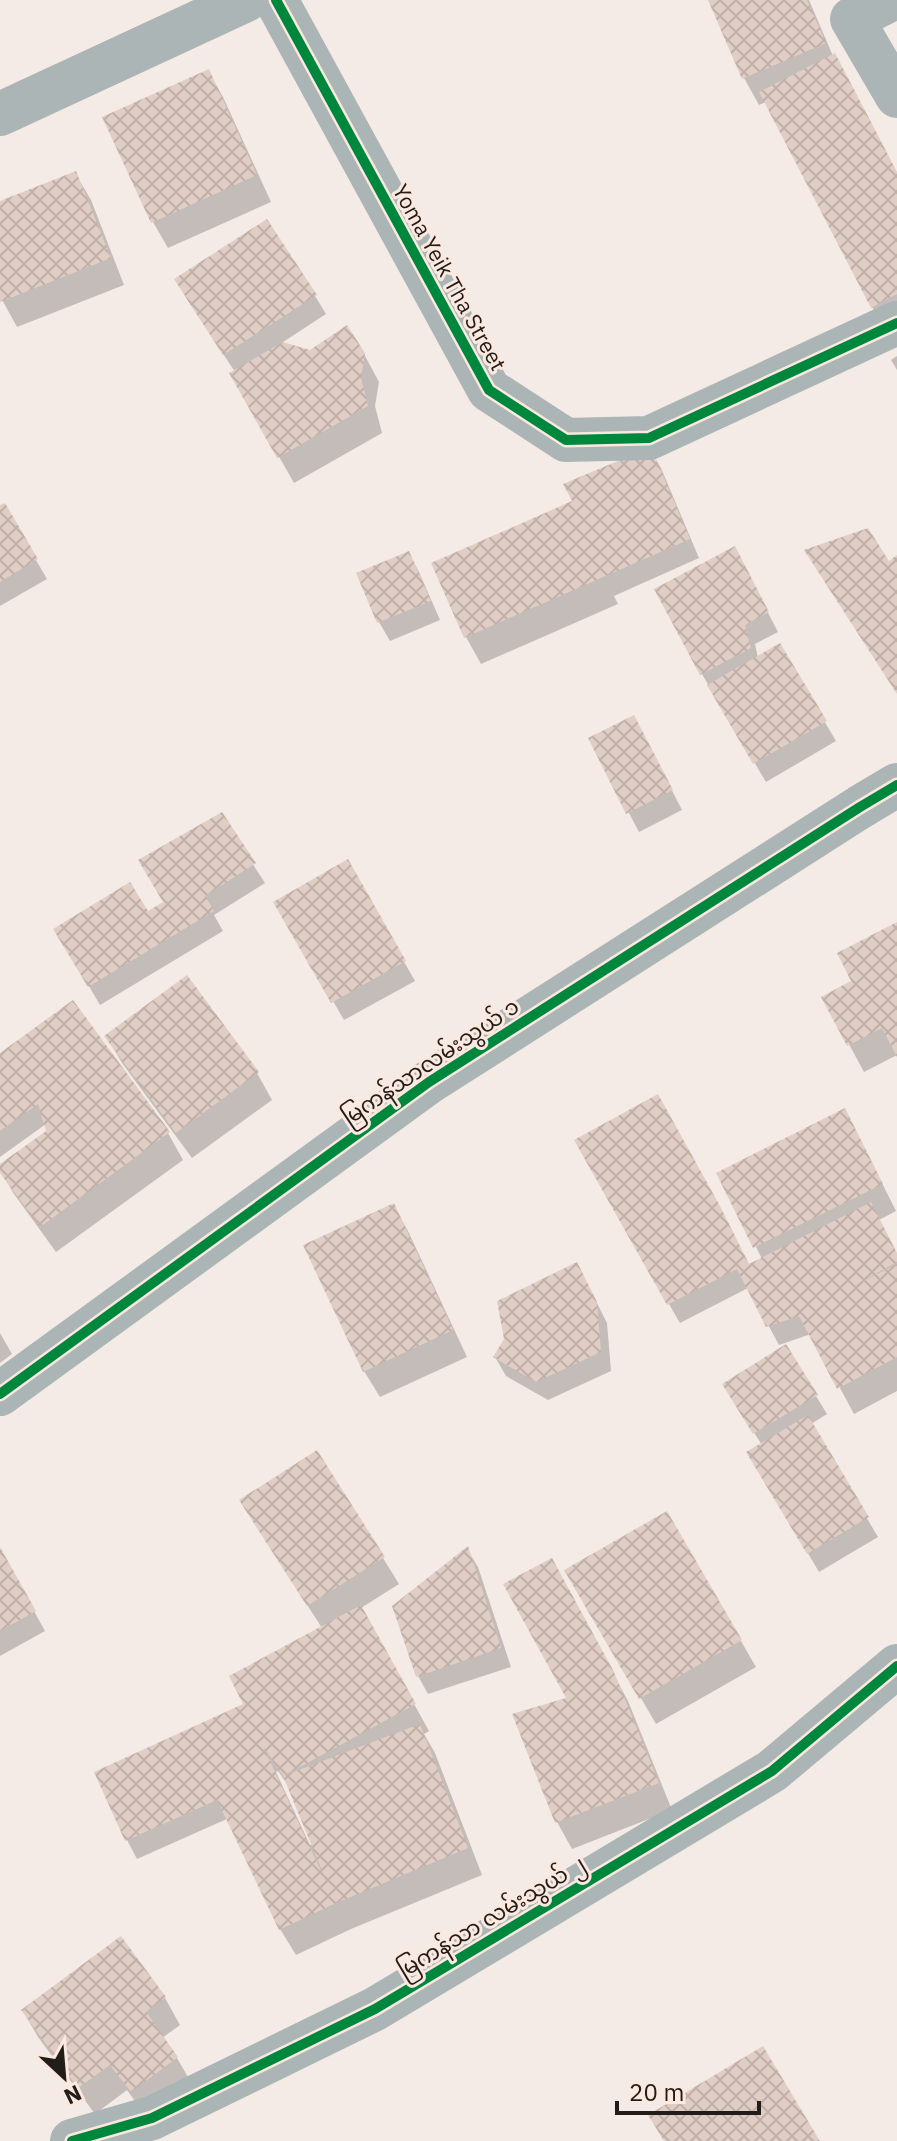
<svg xmlns="http://www.w3.org/2000/svg" width="897" height="2141" font-family="'IBM Plex Sans','Noto Sans Myanmar',sans-serif">
  <style>
    .shadow { fill: #0003; fill-rule: evenodd }
    .building { fill: url(#building-cross-hatch); fill-rule: evenodd }
    .lines { fill: none; stroke-linecap: round; stroke-linejoin: round }
    .minor { stroke: #abb5b6; stroke-width: 44 }
    .cycleway-casing { stroke: #fbe9e0; stroke-width: 15 }
    .cycleway { stroke: #00873e; stroke-width: 10 }
    .labels { text-anchor: middle; dominant-baseline: central; stroke-width: 6; stroke-linejoin: round; paint-order: stroke }
    .street-label { font-size: 22px; fill: #231d1a; stroke: #fbe9e0 }
  </style>
  <defs>
    <pattern id="building-cross-hatch" width="8" height="8" patternUnits="userSpaceOnUse" patternTransform="scale(2)"><rect width="8" height="8" fill="#e0cec5"/><path d="M0 0l8 8M0 8l8-8" fill="none" stroke="#c0b0a9"/></pattern>
  </defs>
  <rect width="100%" height="100%" fill="#f5ebe6"/>
  <g class="shadow">
    <polygon points="710,0 809,0 833,56 897,174 897,328 887,333 872,307 766,102 759,105 744,78"/>
    <polygon points="208,71 223,97 271,202 168,248 153,222"/>
    <polygon points="75,173 91,200 124,285 17,327 0,296 0,203"/>
    <polygon points="315,296 326,314 280,344 310,352 364,354 379,382 375,406 382,433 294,483 232,374 235,372 187,299"/>
    <polygon points="897,356 897,370 891,360"/>
    <polygon points="650,450 661,468 699,558 614,596 618,604 481,664 466,637 434,564 574,503"/>
    <polygon points="4,505 47,579 0,606 0,507"/>
    <polygon points="409,553 419,572 440,620 390,641 379,622"/>
    <polygon points="745,568 778,632 755,644 758,658 779,645 836,741 766,782 702,674"/>
    <polygon points="644,736 682,810 639,832 590,739"/>
    <polygon points="221,815 265,883 214,915 223,931 100,1005 56,930 147,914 166,903"/>
    <polygon points="347,862 415,981 344,1020 276,903"/>
    <polygon points="897,924 897,1055 864,1072 824,998 854,982"/>
    <polygon points="107,1037 257,1073 272,1100 192,1158 122,1063"/>
    <polygon points="0,1056 168,1133 183,1160 56,1252 14,1194 0,1170 0,1167 48,1131 46,1124 0,1157"/>
    <polygon points="859,1137 896,1211 879,1220 897,1255 897,1391 854,1414 811,1334 779,1345 748,1288 680,1323 638,1251 749,1266 762,1259 719,1173"/>
    <polygon points="393,1205 408,1231 467,1357 380,1397 364,1371"/>
    <polygon points="587,1283 607,1323 611,1371 548,1400 506,1376 495,1357"/>
    <polygon points="0,1333 12,1354 0,1363"/>
    <polygon points="816,1396 827,1414 811,1424 878,1537 819,1572 749,1453 762,1445 735,1403"/>
    <polygon points="667,1514 756,1667 656,1724 567,1571"/>
    <path d="M 257,1527 L 383,1558 L 399,1584 L 361,1608 L 429,1731 L 424,1734 L 435,1753 L 482,1875 L 351,1929 L 296,1955 L 280,1929 L 229,1818 L 137,1859 L 127,1840 L 96,1773 L 246,1705 L 322,1628 ZM 278,1771 L 290,1788 L 313,1843 L 310,1845 L 276,1772 Z"/>
    <polygon points="467,1549 478,1567 511,1667 428,1694 418,1676"/>
    <polygon points="0,1550 45,1631 0,1656"/>
    <polygon points="562,1579 628,1701 672,1810 572,1849 557,1822 514,1715 568,1699"/>
    <polygon points="121,1939 165,1998 180,2025 162,2038 177,2058 192,2084 147,2118 127,2090 95,2114 38,2037 23,2011"/>
  </g>
  <g class="building">
    <polygon points="708,0 807,0 826,43 742,79"/>
    <polygon points="835,53 897,172 897,294 871,308 759,92"/>
    <polygon points="209,69 257,175 151,223 102,117"/>
    <polygon points="76,171 111,258 0,302 0,201"/>
    <polygon points="267,219 317,295 223,355 174,279"/>
    <polygon points="347,325 365,353 361,378 368,406 277,458 229,373 283,342 310,350"/>
    <polygon points="651,447 690,539 464,638 431,563 572,501 563,484"/>
    <polygon points="5,503 38,559 0,582 0,505"/>
    <polygon points="868,528 889,561 897,555 897,694 804,550"/>
    <polygon points="735,546 769,612 745,625 751,648 700,675 654,589"/>
    <polygon points="409,551 431,601 377,623 356,573"/>
    <polygon points="780,643 827,721 753,764 707,685"/>
    <polygon points="634,715 673,790 626,814 588,738"/>
    <polygon points="222,812 256,863 205,896 214,911 88,987 53,929 130,882 148,911 163,902 138,860"/>
    <polygon points="348,859 406,961 331,1003 273,902"/>
    <polygon points="897,922 897,1057 882,1028 847,1046 821,997 851,981 837,953"/>
    <polygon points="187,975 259,1072 176,1133 104,1036"/>
    <polygon points="73,1000 170,1132 40,1227 0,1173 0,1164 46,1131 38,1104 0,1131 0,1053"/>
    <polygon points="658,1094 720,1206 749,1264 871,1202 897,1253 897,1262 848,1289 897,1264 897,1357 837,1389 799,1316 766,1327 737,1269 667,1305 574,1140"/>
    <polygon points="845,1108 883,1184 753,1248 716,1173"/>
    <polygon points="394,1203 453,1330 363,1372 303,1245"/>
    <polygon points="577,1262 597,1302 601,1352 536,1382 493,1357 504,1339 497,1301"/>
    <polygon points="786,1344 818,1395 753,1434 722,1384"/>
    <polygon points="808,1415 869,1517 807,1554 746,1452"/>
    <polygon points="317,1450 385,1557 307,1606 239,1500"/>
    <polygon points="667,1511 742,1640 639,1699 564,1570"/>
    <polygon points="468,1546 501,1648 416,1677 392,1606"/>
    <polygon points="0,1547 36,1611 0,1631"/>
    <polygon points="552,1558 614,1672 659,1783 555,1823 512,1714 566,1698 503,1584"/>
    <path d="M 361,1605 L 416,1704 L 283,1776 L 420,1724 L 468,1848 L 336,1903 L 279,1930 L 217,1800 L 125,1841 L 94,1772 L 243,1704 L 229,1676 ZM 263,1746 L 283,1776 L 327,1883 L 327,1884 Z"/>
    <polygon points="121,1936 166,1997 146,2012 178,2057 131,2092 110,2065 78,2088 21,2010"/>
    <polygon points="763,2046 820,2141 664,2141 648,2115"/>
  </g>
  <g class="lines">
    <g class="minor">
      <polyline points="276,0 489,390 566,440 649,438 897,323"/>
      <polyline points="890,0 852,19 897,96"/>
      <polyline points="0,114 246,0"/>
      <polyline points="0,1394 429,1082 860,807 897,785"/>
      <polyline points="72,2141 152,2118 375,2009 772,1771 897,1666"/>
    </g>
    <defs>
      <g id="cycleway">
        <polyline points="276,0 489,390 566,440 649,438 897,323"/>
        <polyline points="0,1394 429,1082 860,807 897,785"/>
        <polyline points="72,2141 152,2118 375,2009 772,1771 897,1666"/>
      </g>
    </defs>
    <use href="#cycleway" class="cycleway-casing"/>
    <use href="#cycleway" class="cycleway"/>
  </g>
  <g class="labels">
    <g class="street-label">
      <text transform="translate(450 277) rotate(61)">Yoma Yeik Tha Street</text>
      <text transform="translate(430 1061) rotate(-34)">မြကန်သာလမ်းသွယ် ၁</text>
      <text transform="translate(491 1916) rotate(-31)">မြကန်သာ လမ်းသွယ် ၂</text>
    </g>
  </g>
  <g transform="translate(64 2077) rotate(154)" stroke="#fbe9e0" stroke-width="6" paint-order="stroke">
  <path d="M0-6L14 30L0 20L-14 30Z" fill="#231d1a"/>
  <text y="-12" font-size="22" font-weight="bold" text-anchor="middle" fill="#231d1a">N</text>
  </g>
  <path d="M617 2101v12h142v-12" fill="none" stroke="#231d1a" stroke-width="4"/>
  <text x="629" y="2101" font-size="24" fill="#231d1a" stroke="#fbe9e0" stroke-width="6" paint-order="stroke">20 m</text>
</svg>
